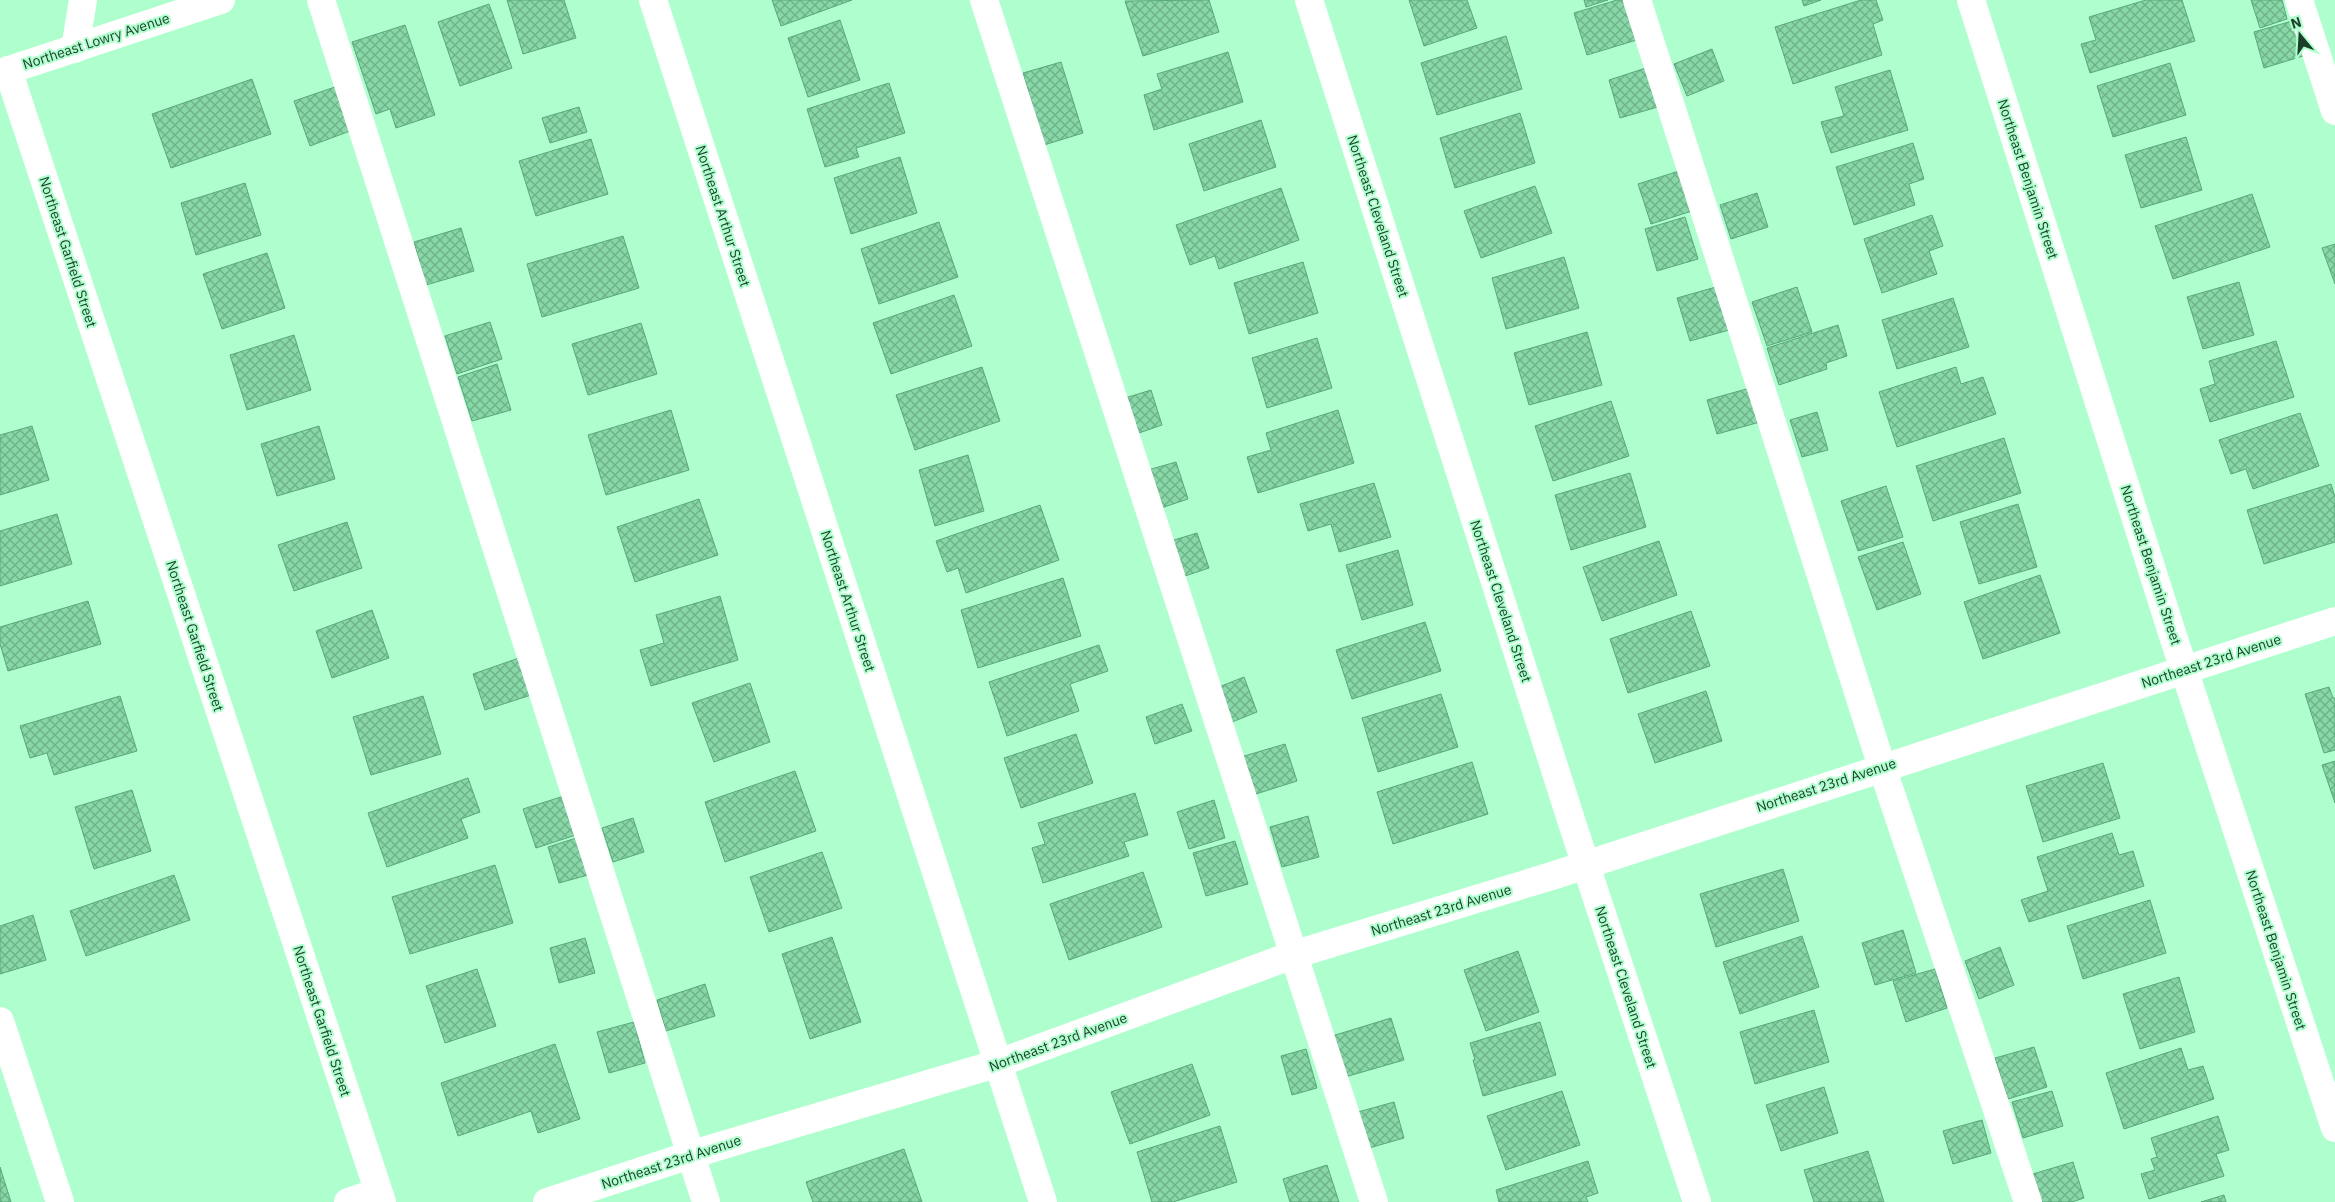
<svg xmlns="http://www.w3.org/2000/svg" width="2335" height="1202" font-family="'IBM Plex Sans',sans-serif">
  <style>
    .building { fill: url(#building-cross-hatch); stroke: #59a87a }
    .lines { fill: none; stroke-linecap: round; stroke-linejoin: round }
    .minor { stroke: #fff; stroke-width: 28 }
    .major { stroke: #fff; stroke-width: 28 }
    .labels { text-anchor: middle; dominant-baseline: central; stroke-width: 4; stroke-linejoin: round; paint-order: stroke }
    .street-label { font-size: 14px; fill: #1c3e2a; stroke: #aeffcd }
  </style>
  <defs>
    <pattern id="building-cross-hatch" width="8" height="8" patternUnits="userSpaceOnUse" patternTransform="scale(1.25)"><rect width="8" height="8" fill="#87d7a7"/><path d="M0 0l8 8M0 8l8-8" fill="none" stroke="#6eb088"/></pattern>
  </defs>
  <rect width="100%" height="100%" fill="#aeffcd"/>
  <g class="building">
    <polygon points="507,0 564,0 576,38 523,54"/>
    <polygon points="772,0 852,0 781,26"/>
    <polygon points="1209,0 1219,32 1143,56 1125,1"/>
    <polygon points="1409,0 1467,0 1477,28 1424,46"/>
    <polygon points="1584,0 1608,0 1586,7"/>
    <polygon points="1617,0 1628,0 1640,39 1587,55 1574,13"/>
    <polygon points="1802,0 1821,0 1804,6"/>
    <polygon points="1861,0 1876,0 1883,20 1873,24 1882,55 1793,84 1775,27"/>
    <polygon points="2146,0 2182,0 2195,41 2090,73 2081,44 2096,40 2089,17"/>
    <polygon points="2251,0 2282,0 2287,19 2260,28"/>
    <polygon points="489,4 512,68 460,86 438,22"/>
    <polygon points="840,20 860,80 808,97 788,38"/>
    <polygon points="2292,21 2303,56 2264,68 2254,32"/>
    <polygon points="405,25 435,115 396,128 390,109 376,114 352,42"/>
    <polygon points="1506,36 1522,89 1437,115 1421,63"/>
    <polygon points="1712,49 1724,81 1687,96 1674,64"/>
    <polygon points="1228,52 1243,102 1154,130 1144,95 1162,89 1157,74"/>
    <polygon points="1061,62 1083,133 1044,145 1023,73"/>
    <polygon points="2170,63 2186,115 2113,137 2097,86"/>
    <polygon points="1649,67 1661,106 1620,118 1609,80"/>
    <polygon points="1890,70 1908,130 1831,153 1821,122 1844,116 1835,87"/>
    <polygon points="252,79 271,134 171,168 152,114"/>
    <polygon points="889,83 905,133 856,148 859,157 825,167 807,109"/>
    <polygon points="335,87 350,131 310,146 294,101"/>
    <polygon points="579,107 587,132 550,143 542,118"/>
    <polygon points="1520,113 1535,163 1455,188 1440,138"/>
    <polygon points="1261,120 1276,167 1204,191 1189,144"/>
    <polygon points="2186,137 2202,190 2141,208 2125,155"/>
    <polygon points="591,139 608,194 536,216 519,161"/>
    <polygon points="1913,143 1924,179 1909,184 1915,205 1854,225 1836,167"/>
    <polygon points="900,157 917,213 851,234 834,178"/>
    <polygon points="1679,171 1692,211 1651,224 1638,184"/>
    <polygon points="245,183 261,235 196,255 181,203"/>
    <polygon points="1535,186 1552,233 1481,258 1464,211"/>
    <polygon points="1281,188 1299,240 1219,269 1215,256 1190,265 1176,225"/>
    <polygon points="1757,193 1768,227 1731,239 1720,205"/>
    <polygon points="2252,194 2270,247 2173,279 2155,226"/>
    <polygon points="1932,215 1943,246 1929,251 1937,274 1882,293 1864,239"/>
    <polygon points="1685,217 1698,259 1657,271 1645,229"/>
    <polygon points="939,222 958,277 879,304 861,249"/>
    <polygon points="461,228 474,271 426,285 414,242"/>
    <polygon points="623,236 639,288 542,317 527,264"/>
    <polygon points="2335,244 2335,284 2322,248"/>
    <polygon points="267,253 285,308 222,329 203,274"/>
    <polygon points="1564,257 1579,308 1506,329 1492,278"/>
    <polygon points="1303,262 1318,313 1249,334 1234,283"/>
    <polygon points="2239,282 2254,335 2203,349 2187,297"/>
    <polygon points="1716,287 1729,330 1690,341 1677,298"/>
    <polygon points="1797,287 1812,332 1767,346 1752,302"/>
    <polygon points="954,295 972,346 891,374 873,323"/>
    <polygon points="1953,298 1969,347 1897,369 1882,320"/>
    <polygon points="490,322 502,359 457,374 445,336"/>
    <polygon points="641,323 657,374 588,395 572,344"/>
    <polygon points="1838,325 1847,356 1826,363 1827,369 1779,385 1767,348"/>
    <polygon points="1587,332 1602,385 1529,405 1514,353"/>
    <polygon points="294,335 311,390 247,410 230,355"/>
    <polygon points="1317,338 1332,388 1267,408 1252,358"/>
    <polygon points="2276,341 2294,397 2210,422 2200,389 2215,384 2209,361"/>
    <polygon points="497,364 511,410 472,421 458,377"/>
    <polygon points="982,367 1000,421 915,450 896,395"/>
    <polygon points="1956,367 1961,384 1983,377 1996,414 1897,447 1879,392"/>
    <polygon points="1750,388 1760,422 1717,434 1707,400"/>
    <polygon points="1151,390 1162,425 1136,434 1125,398"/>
    <polygon points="1611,401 1629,456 1553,481 1535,426"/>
    <polygon points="671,410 689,470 606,495 588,435"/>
    <polygon points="1338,410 1354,463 1258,493 1247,457 1271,450 1266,433"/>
    <polygon points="1817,412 1828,450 1802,457 1790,420"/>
    <polygon points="2300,413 2319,466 2253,489 2246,469 2231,474 2219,440"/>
    <polygon points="32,426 49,480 0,495 0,435"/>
    <polygon points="319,426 335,479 277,496 261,444"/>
    <polygon points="2004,438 2021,493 1933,521 1916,466"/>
    <polygon points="968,455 984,511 935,526 919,470"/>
    <polygon points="1176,462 1188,499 1161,508 1148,470"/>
    <polygon points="1630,473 1646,527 1571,550 1555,495"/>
    <polygon points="1374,483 1391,537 1339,552 1331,524 1308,531 1300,504"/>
    <polygon points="2331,484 2335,497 2335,542 2264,564 2247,510"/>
    <polygon points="1886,486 1903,537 1858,551 1841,501"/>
    <polygon points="699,499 718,555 635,582 617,527"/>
    <polygon points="2018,504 2037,567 1979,584 1960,522"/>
    <polygon points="1040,505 1059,560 966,593 958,568 947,572 936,541"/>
    <polygon points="57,514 72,564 0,586 0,531"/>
    <polygon points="347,522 362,568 294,591 278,545"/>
    <polygon points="1197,533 1209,568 1182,577 1171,541"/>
    <polygon points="1659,541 1677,595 1602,621 1583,567"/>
    <polygon points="1903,542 1921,594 1877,610 1858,557"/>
    <polygon points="1398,550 1413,605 1362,620 1346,565"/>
    <polygon points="2040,575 2060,633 1983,659 1964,602"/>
    <polygon points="1063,578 1081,636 978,668 961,610"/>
    <polygon points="720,596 738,660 651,686 640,650 664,643 656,615"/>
    <polygon points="88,601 101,644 8,671 0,644 0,627"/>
    <polygon points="372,610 389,658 332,678 316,631"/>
    <polygon points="1691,611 1710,666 1628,693 1610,639"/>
    <polygon points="1425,622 1441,671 1352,699 1336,650"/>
    <polygon points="1099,645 1108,671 1070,684 1079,711 1007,736 989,682"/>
    <polygon points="519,658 531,695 485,710 473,674"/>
    <polygon points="1244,677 1257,712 1232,722 1219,687"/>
    <polygon points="750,683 770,742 714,762 692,703"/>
    <polygon points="2329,687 2333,698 2335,698 2335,750 2324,753 2305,694"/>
    <polygon points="1706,691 1722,741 1655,763 1638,714"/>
    <polygon points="1441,694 1458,747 1378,772 1362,718"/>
    <polygon points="120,696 137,751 54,775 47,753 30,758 20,726"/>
    <polygon points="423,696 441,754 371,775 353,717"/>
    <polygon points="1182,704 1192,731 1155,744 1146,717"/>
    <polygon points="1076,734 1093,783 1021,808 1004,758"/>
    <polygon points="1285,744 1297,781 1253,795 1241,757"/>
    <polygon points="2335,761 2335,803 2322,765"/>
    <polygon points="1472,762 1488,814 1393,844 1377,792"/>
    <polygon points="2103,763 2120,818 2043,842 2026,786"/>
    <polygon points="795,771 816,831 725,862 705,802"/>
    <polygon points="468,778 480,812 461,819 468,838 387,867 368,813"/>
    <polygon points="132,790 151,851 94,869 75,807"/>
    <polygon points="1135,793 1148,835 1124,842 1129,856 1043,883 1032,848 1045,844 1038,823"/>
    <polygon points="564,796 576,835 536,848 523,809"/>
    <polygon points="1214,800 1225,838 1189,849 1177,812"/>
    <polygon points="1308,816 1319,857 1282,867 1270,827"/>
    <polygon points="633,818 644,852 613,862 602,828"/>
    <polygon points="2112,833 2119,855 2133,851 2144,886 2029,922 2021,900 2048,891 2037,857"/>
    <polygon points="576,838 588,875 559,883 548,847"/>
    <polygon points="1235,841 1248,884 1206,896 1193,853"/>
    <polygon points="822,852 842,908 769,932 750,877"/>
    <polygon points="495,865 513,923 410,954 392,897"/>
    <polygon points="1783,869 1799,921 1716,947 1700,894"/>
    <polygon points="1143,872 1162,927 1069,960 1050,904"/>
    <polygon points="174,875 190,920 86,956 70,911"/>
    <polygon points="2150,900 2166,953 2083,979 2067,926"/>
    <polygon points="33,915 46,960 0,974 0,926"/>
    <polygon points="1903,930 1916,973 1875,985 1862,943"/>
    <polygon points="1802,936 1819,987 1740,1014 1723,962"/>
    <polygon points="832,937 861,1022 810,1039 782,954"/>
    <polygon points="585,938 595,973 559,983 550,948"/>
    <polygon points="2000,947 2014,985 1979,999 1965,961"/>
    <polygon points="1518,951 1539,1012 1486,1031 1464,970"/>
    <polygon points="477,969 496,1026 445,1043 426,986"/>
    <polygon points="1935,969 1947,1008 1906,1022 1893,981"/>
    <polygon points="2179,977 2195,1032 2140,1049 2123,994"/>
    <polygon points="705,984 715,1016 666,1031 657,1000"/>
    <polygon points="1814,1010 1829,1062 1755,1084 1740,1032"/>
    <polygon points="1391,1018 1404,1060 1345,1077 1332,1036"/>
    <polygon points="634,1022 645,1063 609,1073 597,1032"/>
    <polygon points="1540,1022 1556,1075 1483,1096 1473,1060 1475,1060 1470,1043"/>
    <polygon points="555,1044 580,1119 538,1133 531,1111 458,1136 441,1083"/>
    <polygon points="2034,1047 2047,1087 2008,1099 1995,1058"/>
    <polygon points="2181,1048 2188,1070 2203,1066 2214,1099 2124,1129 2106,1073"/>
    <polygon points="1306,1049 1317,1088 1292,1095 1281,1056"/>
    <polygon points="1192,1064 1210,1115 1130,1144 1111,1092"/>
    <polygon points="1824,1087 1838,1133 1781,1151 1766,1105"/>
    <polygon points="1562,1091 1580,1145 1506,1170 1487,1116"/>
    <polygon points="2052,1091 2063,1126 2023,1138 2012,1102"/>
    <polygon points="1394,1102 1404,1138 1369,1148 1358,1112"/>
    <polygon points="2218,1116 2229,1150 2216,1154 2224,1176 2149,1199 2141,1174 2155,1170 2151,1159 2157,1157 2151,1138"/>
    <polygon points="1982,1120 1991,1153 1953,1164 1943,1131"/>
    <polygon points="1220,1126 1237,1182 1173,1202 1152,1202 1137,1152"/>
    <polygon points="904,1149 922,1202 813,1202 806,1182"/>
    <polygon points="1868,1151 1884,1202 1814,1202 1804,1170"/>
    <polygon points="1588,1161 1598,1193 1586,1197 1588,1202 1499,1202 1496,1190"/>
    <polygon points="2073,1162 2084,1198 2072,1202 2042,1202 2033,1174"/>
    <polygon points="1327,1165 1339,1202 1290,1202 1283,1179"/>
    <polygon points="0,1167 11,1202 0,1202"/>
    <polygon points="2224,1195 2226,1202 2201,1202"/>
  </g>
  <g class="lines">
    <g class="minor">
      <polyline points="321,0 706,1202"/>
      <polyline points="653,0 1043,1202"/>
      <polyline points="984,0 1374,1202"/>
      <polyline points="1309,0 1574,829 1697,1202"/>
      <polyline points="1637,0 1882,767 2028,1202"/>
      <polyline points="1971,0 2173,636 2335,1128"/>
      <polyline points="2299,0 2335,111"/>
      <polyline points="75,49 83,0"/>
      <polyline points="8,70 382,1202"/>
      <polyline points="0,1021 60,1202"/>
      <polyline points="348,1202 378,1192"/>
      <polyline points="547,1202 690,1155 999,1063 1293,955 1558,874 2335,621"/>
    </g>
    <polyline class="major" points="0,73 221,0"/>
  </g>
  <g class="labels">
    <g class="street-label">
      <text transform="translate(96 41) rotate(-18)">Northeast Lowry Avenue</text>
      <text transform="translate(2028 179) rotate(72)">Northeast Benjamin Street</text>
      <text transform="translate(723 216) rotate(72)">Northeast Arthur Street</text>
      <text transform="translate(1378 216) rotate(72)">Northeast Cleveland Street</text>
      <text transform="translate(68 252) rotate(72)">Northeast Garfield Street</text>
      <text transform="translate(2151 565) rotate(72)">Northeast Benjamin Street</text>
      <text transform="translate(848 601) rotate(72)">Northeast Arthur Street</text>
      <text transform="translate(1501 601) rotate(72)">Northeast Cleveland Street</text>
      <text transform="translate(195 636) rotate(72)">Northeast Garfield Street</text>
      <text transform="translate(2211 661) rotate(-18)">Northeast 23rd Avenue</text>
      <text transform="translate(1826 785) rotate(-18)">Northeast 23rd Avenue</text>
      <text transform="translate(1441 910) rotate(-17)">Northeast 23rd Avenue</text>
      <text transform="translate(2276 950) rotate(72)">Northeast Benjamin Street</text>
      <text transform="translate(1626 987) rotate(72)">Northeast Cleveland Street</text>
      <text transform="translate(322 1021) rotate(72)">Northeast Garfield Street</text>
      <text transform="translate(1058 1042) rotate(-20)">Northeast 23rd Avenue</text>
      <text transform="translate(671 1162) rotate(-18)">Northeast 23rd Avenue</text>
    </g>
  </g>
  <g transform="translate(2300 35) rotate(342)" stroke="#aeffcd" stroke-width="4" paint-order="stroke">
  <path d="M0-4L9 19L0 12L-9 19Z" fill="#1c3e2a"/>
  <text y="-8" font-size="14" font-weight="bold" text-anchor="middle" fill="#1c3e2a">N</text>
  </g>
</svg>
